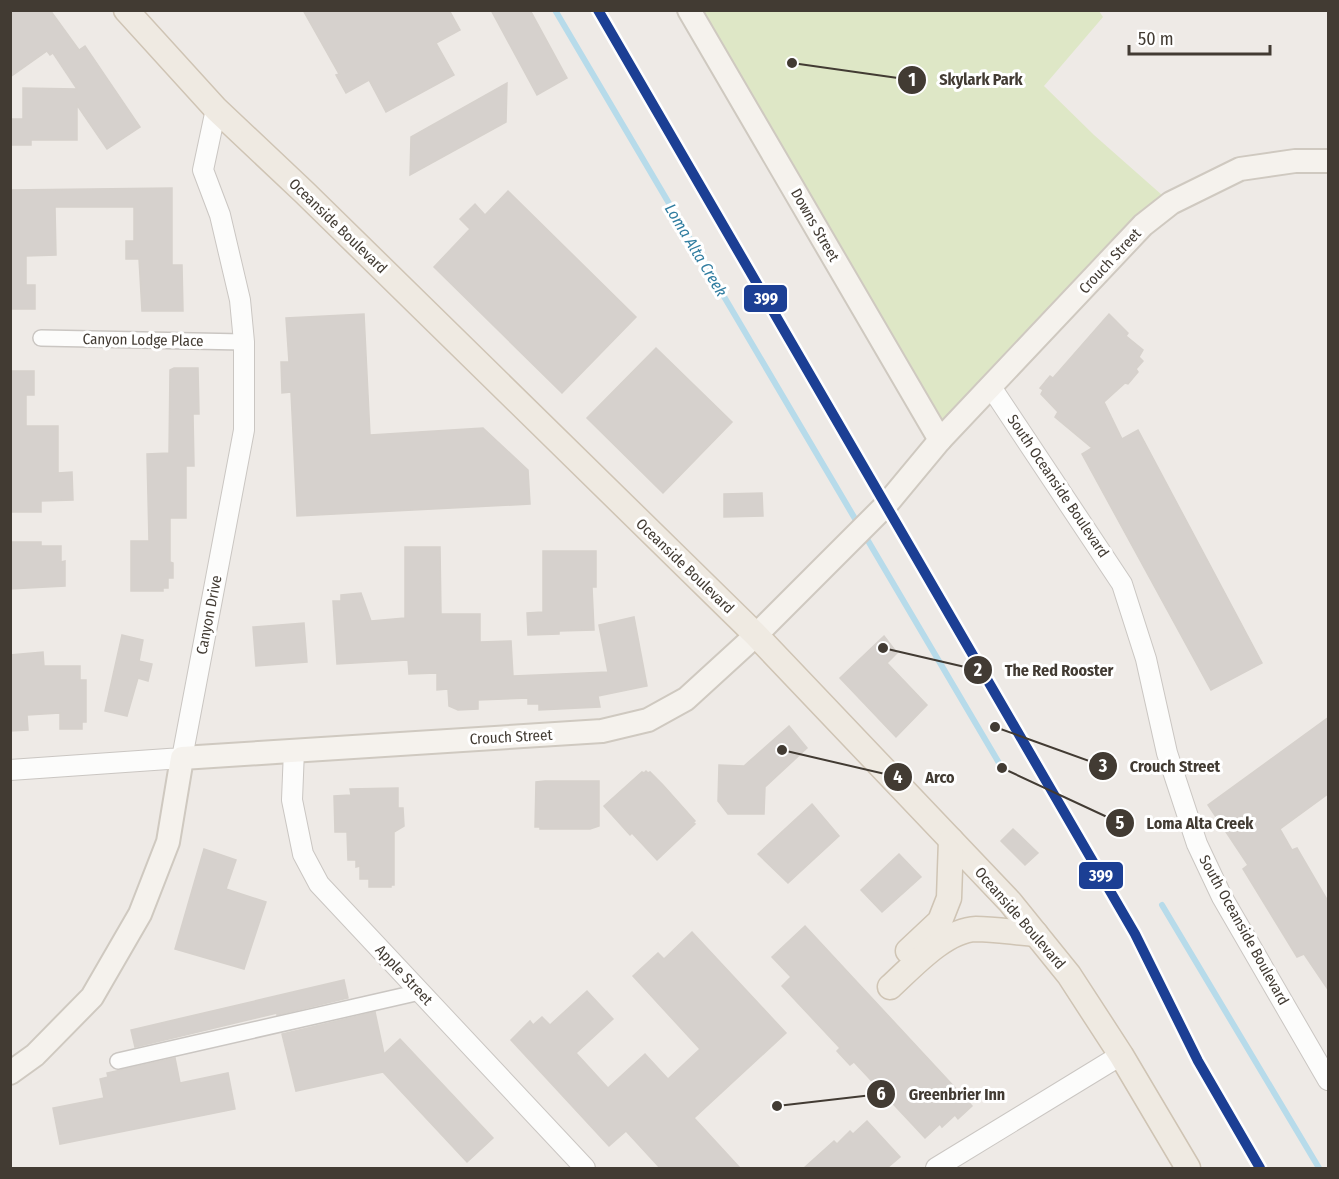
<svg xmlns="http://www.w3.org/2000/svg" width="1339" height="1179" font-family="'Fira Sans Condensed',sans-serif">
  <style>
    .green { fill: #dee7c6 }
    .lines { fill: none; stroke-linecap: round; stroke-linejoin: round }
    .stream { stroke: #b7dbea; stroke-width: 6 }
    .building { fill: #d6d1cd; stroke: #d6d1cc; stroke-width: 1.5 }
    .minor-casing { stroke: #cac6c2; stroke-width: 18 }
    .tertiary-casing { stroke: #cac6c2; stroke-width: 22 }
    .secondary-casing { stroke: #cfc9c0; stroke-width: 26 }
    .primary-casing { stroke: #cfc4b4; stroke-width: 27 }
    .minor { stroke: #fcfcfb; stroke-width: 15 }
    .tertiary { stroke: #fcfcfb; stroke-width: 20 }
    .secondary { stroke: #f5f2ed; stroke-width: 22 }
    .primary { stroke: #efeae2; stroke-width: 24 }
    .rail-1-casing { stroke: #fff; stroke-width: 15 }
    .rail-1 { stroke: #1c3f94; stroke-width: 10 }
    .labels { text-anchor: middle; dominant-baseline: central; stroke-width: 6; stroke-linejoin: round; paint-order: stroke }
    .street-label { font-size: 15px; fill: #423b33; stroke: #fff }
    .water-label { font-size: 16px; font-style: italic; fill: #307da0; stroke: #fff }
    .leader { fill: none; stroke: #423b33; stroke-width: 2 }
    .callout-dot { fill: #423b33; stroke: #fff; stroke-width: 2 }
    .mark-label { font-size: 18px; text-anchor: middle; font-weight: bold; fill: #fff }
    .callout-label { font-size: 16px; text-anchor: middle; font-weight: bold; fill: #423b33; stroke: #fff; stroke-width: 6; stroke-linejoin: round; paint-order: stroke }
    .line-badge { stroke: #fff; stroke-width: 2 }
    .badge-label { font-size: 16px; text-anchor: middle; font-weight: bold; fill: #fff }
  </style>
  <rect width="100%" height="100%" fill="#eeeae6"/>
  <polygon class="green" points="689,11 1099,11 1103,17 1044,86 1094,135 1171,203 940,440"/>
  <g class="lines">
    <g class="stream">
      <polyline points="555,10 1002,768"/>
      <polyline points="1162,905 1319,1168"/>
    </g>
  </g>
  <g class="building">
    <polygon points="10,10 50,10 79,50 85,46 140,127 107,149 77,105 77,140 31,140 31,145 10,145 10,119 23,119 23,88 77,89 53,53 50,55 47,51 10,77"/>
    <polygon points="303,10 449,10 460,30 436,43 454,75 386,112 369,80 346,93 336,75 339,74"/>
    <polygon points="491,10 530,10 567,78 537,95"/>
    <polygon points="507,83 506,122 410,175 411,137"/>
    <polygon points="172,188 172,265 182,265 183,311 142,311 139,259 126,259 126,241 134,241 134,207 55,207 56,255 26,256 26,285 35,285 35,309 10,309 10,190"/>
    <polygon points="508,191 636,317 562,393 434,267 470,229 460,219 475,204 485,215"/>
    <polygon points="364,314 370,435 483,428 528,470 530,504 297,516 291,392 282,393 281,362 289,362 286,318"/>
    <polygon points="1109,314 1128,333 1126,336 1143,350 1139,357 1143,361 1136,369 1138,372 1128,384 1125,383 1104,402 1122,439 1138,430 1262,663 1211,690 1082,454 1092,448 1055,417 1058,412 1041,394 1043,390 1040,388 1050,376 1053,378"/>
    <polygon points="656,348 732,422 663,493 587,418"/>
    <polygon points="174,368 198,368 199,414 193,414 194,466 186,466 186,518 170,518 170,562 173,563 173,578 168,578 168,588 163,588 163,591 131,591 131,541 149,541 147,454 169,453 170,370"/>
    <polygon points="10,371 34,371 34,395 26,395 26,426 58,426 58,473 72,472 73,500 41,501 41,512 10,512"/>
    <polygon points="762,493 763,516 724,517 724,494"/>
    <polygon points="10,542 41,542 41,546 61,546 61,562 65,561 65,586 10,589"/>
    <polygon points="405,547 440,547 441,614 480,614 480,642 511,641 513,676 608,672 599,625 634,617 647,686 598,696 600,707 539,710 539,704 528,704 528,698 478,700 478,709 458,710 449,706 448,689 437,690 437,673 409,674 408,660 337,664 333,601 341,601 341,595 361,593 371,621 405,618"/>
    <polygon points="543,551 596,551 596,587 592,587 594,630 559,631 559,634 528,635 527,613 543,612"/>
    <polygon points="304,623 307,662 256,666 253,627"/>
    <polygon points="122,635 143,640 139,661 152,664 148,681 138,678 127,716 105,711"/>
    <polygon points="884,636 897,653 887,663 927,705 896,737 840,678"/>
    <polygon points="43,652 44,666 80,666 80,680 86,680 86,722 82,722 82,729 60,729 60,713 27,715 28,730 10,731 10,655"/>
    <polygon points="1329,717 1329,793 1280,829 1292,850 1297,848 1329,903 1329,991 1304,954 1297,957 1243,869 1248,865 1208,805"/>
    <polygon points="789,726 807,748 765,787 764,814 728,814 718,801 719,765 744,766"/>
    <polygon points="646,771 648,773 650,772 663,785 695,821 693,823 695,824 657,860 632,833 630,835 604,806 642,772 644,773"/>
    <polygon points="545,781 599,781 599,826 590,829 540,829 540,827 535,827 536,782"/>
    <polygon points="398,788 398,808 403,808 404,826 394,832 394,885 391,885 391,887 369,887 369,879 360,879 360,866 356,867 356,860 348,860 347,832 335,832 334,796 351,795 350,789"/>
    <polygon points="812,804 839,836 788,883 758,854"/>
    <polygon points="1013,829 1038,853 1025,865 1001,841"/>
    <polygon points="204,849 236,860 226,889 266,902 244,969 175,949"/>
    <polygon points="899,854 921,877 882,912 861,890"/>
    <polygon points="805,926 972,1106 958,1119 955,1115 942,1127 940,1124 925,1138 854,1062 850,1065 837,1051 840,1048 782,986 791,977 772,957"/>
    <polygon points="692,932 786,1033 694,1118 740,1168 660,1168 626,1131 609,1146 511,1040 530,1021 533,1025 542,1017 550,1025 587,991 613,1019 576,1053 608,1088 645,1054 668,1079 700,1049 633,976 658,953 664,959"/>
    <polygon points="344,980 348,998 277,1015 277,1013 135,1047 131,1030"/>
    <polygon points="375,1012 384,1054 400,1039 493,1138 467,1162 383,1072 296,1091 282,1034"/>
    <polygon points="175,1058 180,1083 228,1073 235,1109 60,1144 53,1108 104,1098 100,1079 108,1077 107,1073"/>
    <polygon points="867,1121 900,1157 887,1168 804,1168 834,1141 837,1144 850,1131 853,1134"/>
  </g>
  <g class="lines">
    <defs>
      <g id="minor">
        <polyline points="41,338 244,342"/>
        <polyline points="118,1061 420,992"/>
      </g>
      <g id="tertiary">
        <polyline points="991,387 1122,584 1146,659 1167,753 1197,844 1222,897 1328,1080"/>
        <polyline points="294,750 292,800 303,854 319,884 585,1168"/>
        <polyline points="10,770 182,758 244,430 244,342 240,300 220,215 203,170 216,109"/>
        <polyline points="936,1168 1121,1055"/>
      </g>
      <g id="secondary">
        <polyline points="689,10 940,440"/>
        <polyline points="10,1073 35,1055 92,997 140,914 168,842 182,758 602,731 648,720 686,699 756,635 886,505 940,440 1143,225 1171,203 1240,169 1295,161 1328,161"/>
      </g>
      <g id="primary">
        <polyline points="126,10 216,109 304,192 756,635 1010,902 1069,975 1121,1055 1188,1168"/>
        <polyline points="908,951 940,921 949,898 951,840"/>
        <path d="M 890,987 C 912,967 945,930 976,929 C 996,929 1017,933 1036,934"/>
      </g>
    </defs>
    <use href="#minor" class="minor-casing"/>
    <use href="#tertiary" class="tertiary-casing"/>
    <use href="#secondary" class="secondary-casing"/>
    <use href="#primary" class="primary-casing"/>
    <use href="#minor" class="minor"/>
    <use href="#tertiary" class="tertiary"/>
    <use href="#secondary" class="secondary"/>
    <use href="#primary" class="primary"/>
    <defs>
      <polyline id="rail-1" points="598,10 1135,934 1198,1061 1260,1168"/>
    </defs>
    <use href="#rail-1" class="rail-1-casing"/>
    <use href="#rail-1" class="rail-1"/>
  </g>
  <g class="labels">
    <g class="street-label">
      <text transform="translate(815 225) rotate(60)">Downs Street</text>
      <text transform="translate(338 226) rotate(44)">Oceanside Boulevard</text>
      <text transform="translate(1110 261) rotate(-47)">Crouch Street</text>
      <text transform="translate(143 340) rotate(1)">Canyon Lodge Place</text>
      <text transform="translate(1058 486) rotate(56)">South Oceanside Boulevard</text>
      <text transform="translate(685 566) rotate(44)">Oceanside Boulevard</text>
      <text transform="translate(209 615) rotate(-79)">Canyon Drive</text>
      <text transform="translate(511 737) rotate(-3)">Crouch Street</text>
      <text transform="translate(1020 918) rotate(49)">Oceanside Boulevard</text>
      <text transform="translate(1244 930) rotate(61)">South Oceanside Boulevard</text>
      <text transform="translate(404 975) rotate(47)">Apple Street</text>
    </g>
    <g class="water-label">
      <text transform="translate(696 250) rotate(59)">Loma Alta Creek</text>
    </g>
  </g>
  <path class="leader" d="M792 63L912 80M883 648L978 670M995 727L1103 766M782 750L898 777M1002 768L1120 823M777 1106L881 1094"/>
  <g class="callout-dot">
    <circle cx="792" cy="63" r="6"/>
    <circle cx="883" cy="648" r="6"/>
    <circle cx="995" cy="727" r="6"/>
    <circle cx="782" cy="750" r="6"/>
    <circle cx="1002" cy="768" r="6"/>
    <circle cx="777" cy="1106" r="6"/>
    <circle cx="912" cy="80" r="15"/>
    <circle cx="978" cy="670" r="15"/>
    <circle cx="1103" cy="766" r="15"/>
    <circle cx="898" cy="777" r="15"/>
    <circle cx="1120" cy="823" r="15"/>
    <circle cx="881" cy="1094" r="15"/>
  </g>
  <g class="mark-label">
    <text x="912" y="86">1</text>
    <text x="978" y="676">2</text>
    <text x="1103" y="772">3</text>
    <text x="898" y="783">4</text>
    <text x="1120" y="829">5</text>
    <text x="881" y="1100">6</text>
  </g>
  <g class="callout-label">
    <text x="981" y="85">Skylark Park</text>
    <text x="1059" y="676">The Red Rooster</text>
    <text x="1175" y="772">Crouch Street</text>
    <text x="940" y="783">Arco</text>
    <text x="1200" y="829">Loma Alta Creek</text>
    <text x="957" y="1100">Greenbrier Inn</text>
  </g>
  <g class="line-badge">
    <rect x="743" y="284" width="45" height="29" rx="6" fill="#1c3f94"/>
    <rect x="1078" y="861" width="46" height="29" rx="6" fill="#1c3f94"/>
  </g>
  <g class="badge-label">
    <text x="766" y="304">399</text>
    <text x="1101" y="881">399</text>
  </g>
  <rect width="1339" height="1179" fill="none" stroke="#423b33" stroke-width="24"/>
  <path d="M1129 45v9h141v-9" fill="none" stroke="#423b33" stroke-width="3"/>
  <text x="1138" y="45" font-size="18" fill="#423b33" stroke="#ffffff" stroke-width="4.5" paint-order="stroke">50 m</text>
</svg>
